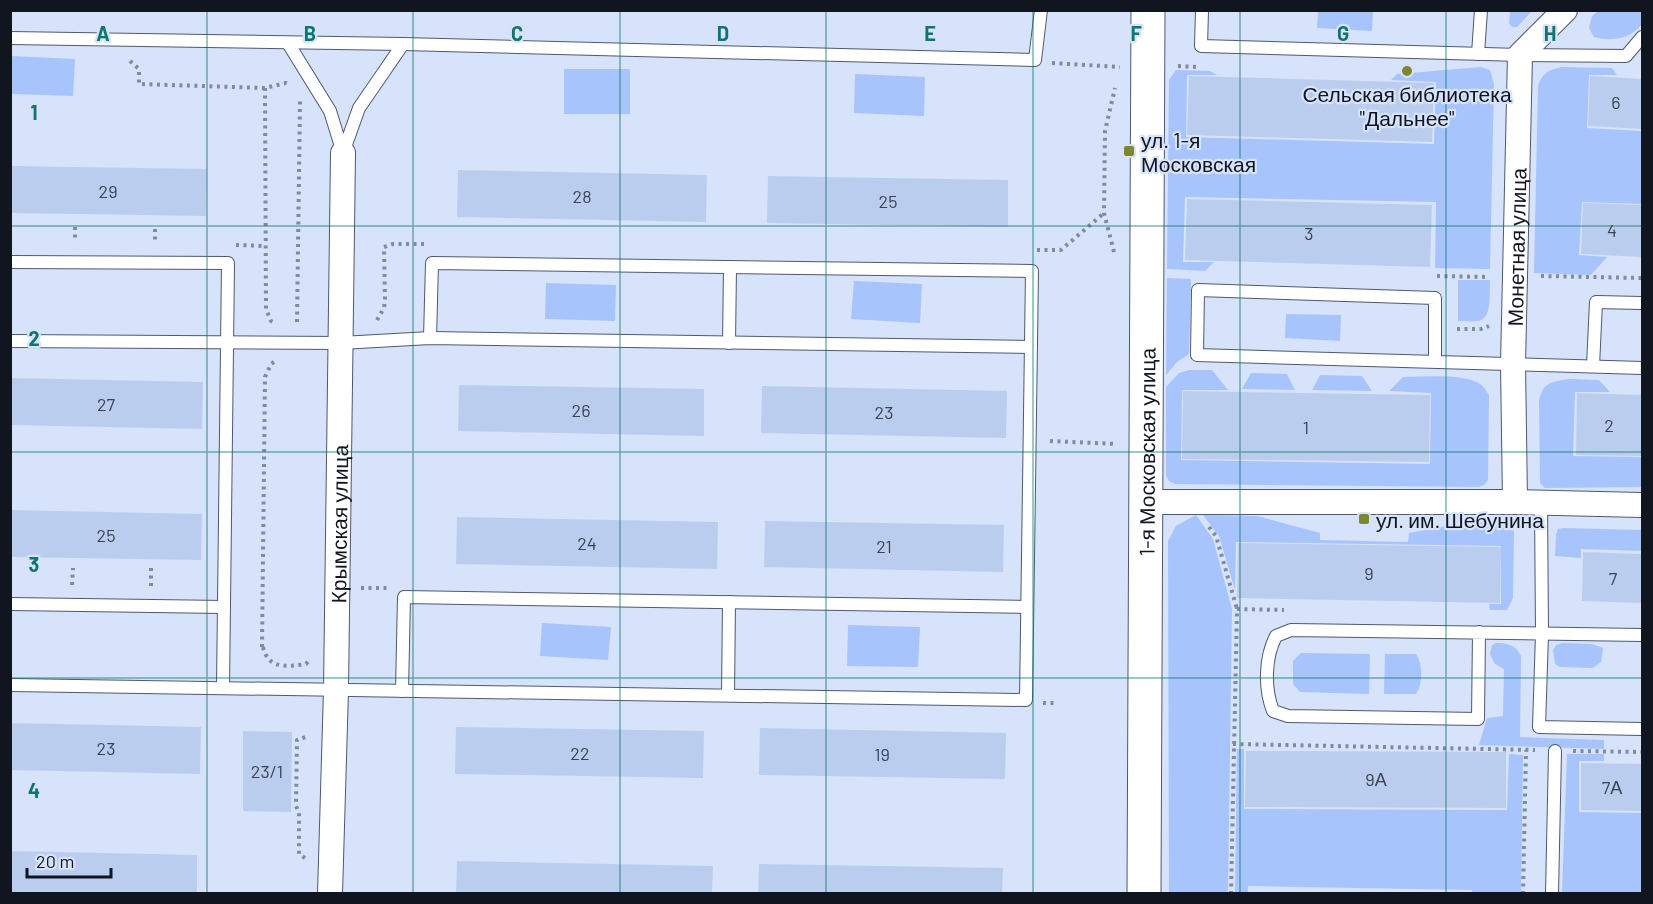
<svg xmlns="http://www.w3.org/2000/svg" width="1653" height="904" font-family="Barlow,sans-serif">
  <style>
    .green { fill: #a7c4fc }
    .building { fill: #bbcdef }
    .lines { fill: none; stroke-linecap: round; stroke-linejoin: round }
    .lane-casing { stroke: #4d5972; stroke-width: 14 }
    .street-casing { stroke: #4d5972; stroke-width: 26 }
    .secondary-casing { stroke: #4d5972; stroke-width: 35 }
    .path { stroke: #828b9d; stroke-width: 4; stroke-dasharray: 3 4.5; stroke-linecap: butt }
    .lane { stroke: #fff; stroke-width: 12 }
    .street { stroke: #fff; stroke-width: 24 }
    .secondary { stroke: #fff; stroke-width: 33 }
    .grid { fill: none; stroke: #0f766e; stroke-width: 1.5; stroke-opacity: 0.55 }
    .poi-dot { fill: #7e8631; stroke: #d7e3fa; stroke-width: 2 }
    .labels { text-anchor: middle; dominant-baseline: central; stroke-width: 4.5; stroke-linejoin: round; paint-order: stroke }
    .number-label { font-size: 18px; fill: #3b4353 }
    .poi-label { font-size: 21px; fill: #10151f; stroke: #d7e3fa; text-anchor: start }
    .street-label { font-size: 21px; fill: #10151f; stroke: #d7e3fa }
    .grid-label { font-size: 20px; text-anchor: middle; font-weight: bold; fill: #0f766e; stroke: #d7e3fa; stroke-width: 4.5; stroke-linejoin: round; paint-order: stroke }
  </style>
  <rect width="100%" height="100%" fill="#d7e3fa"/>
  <g class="green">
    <polygon points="1318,11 1373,11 1372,31 1317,28"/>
    <polygon points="1510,11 1510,10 1532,11 1517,27 1512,27 1509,23"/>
    <path d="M 1598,11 L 1642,11 L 1642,24 C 1630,39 1613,42 1594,37 L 1589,28 L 1592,16 Z"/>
    <polygon points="11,56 75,59 73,96 11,94"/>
    <polygon points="1481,67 1490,70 1494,84 1490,269 1435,268 1436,202 1185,197 1183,262 1214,262 1205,271 1167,269 1169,80 1176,70 1210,71 1217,75 1187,75 1186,137 1434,144 1436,82 1391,80 1397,74"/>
    <path d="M 1561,67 L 1612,68 L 1617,75 L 1589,75 L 1587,128 L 1642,131 L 1642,204 L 1582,202 L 1579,255 L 1607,257 L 1591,275 L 1534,273 L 1538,85 C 1543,73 1548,70 1561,67 Z"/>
    <rect x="564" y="69" width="66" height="45"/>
    <polygon points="855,74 925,77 924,116 854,113"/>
    <polygon points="1167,278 1191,279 1189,354 1177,362 1166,375"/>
    <path d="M 1458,280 L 1490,280 C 1489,292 1493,319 1478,321 C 1472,322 1464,321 1458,321 Z"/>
    <polygon points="854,281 922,284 920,323 851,319"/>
    <polygon points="546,283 616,285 615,321 545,319"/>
    <polygon points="1286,314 1341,315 1340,341 1285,338"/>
    <path d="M 1190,370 L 1212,370 L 1228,390 L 1182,390 L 1181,460 L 1430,464 L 1431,393 L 1389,391 L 1403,377 C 1424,377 1463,373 1480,384 C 1484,386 1486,391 1489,395 L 1488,480 L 1484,485 L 1479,487 L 1175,484 L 1169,481 L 1166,476 L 1166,387 L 1179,373 Z"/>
    <polygon points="1251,373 1287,374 1295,390 1242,389"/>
    <polygon points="1320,375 1362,376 1372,391 1312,390"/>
    <path d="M 1569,379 L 1599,380 L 1610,392 L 1575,392 L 1573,456 L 1642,457 L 1642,487 L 1545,488 L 1540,483 L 1539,401 C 1543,382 1551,382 1569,379 Z"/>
    <polygon points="1196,515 1213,539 1232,609 1228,893 1169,893 1168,541 1176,526"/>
    <polygon points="1203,515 1257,516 1320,533 1320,540 1408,542 1409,533 1467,522 1504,522 1514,531 1513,598 1507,610 1490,610 1489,604 1501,604 1501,546 1236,542 1235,590 1219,536"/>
    <polygon points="1563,528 1642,530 1642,551 1581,549 1581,558 1555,556 1556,534 1558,529"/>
    <polygon points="542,623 611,627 608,660 540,656"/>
    <polygon points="848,625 920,627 918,667 847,666"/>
    <path d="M 1496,643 C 1508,643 1516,645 1521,656 L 1520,737 L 1604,740 L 1604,749 L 1479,745 L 1487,718 L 1503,716 L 1504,669 L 1495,664 L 1490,654 L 1492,645 Z"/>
    <polygon points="1562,643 1592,644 1603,648 1601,662 1593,668 1560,667 1555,664 1553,650 1556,645"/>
    <polygon points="1301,653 1370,654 1369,694 1300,692 1293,684 1293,661"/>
    <path d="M 1385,654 L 1416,654 C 1423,664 1423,684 1416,694 L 1384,694 Z"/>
    <polygon points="1237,749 1244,749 1244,809 1507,810 1509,754 1523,755 1521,892 1472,894 1472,890 1248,886 1248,893 1235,893"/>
    <polygon points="1567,754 1604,754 1604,761 1579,761 1579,812 1642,813 1642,893 1562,893"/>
  </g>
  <g class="building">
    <polygon points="1189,76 1434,83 1432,142 1187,135"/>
    <polygon points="1590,76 1642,79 1642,129 1588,126"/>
    <polygon points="10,166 207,169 206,216 10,213"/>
    <polygon points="458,170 707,175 706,222 457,217"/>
    <polygon points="768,176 1008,180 1008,227 767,223"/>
    <polygon points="1187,199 1432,205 1430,267 1185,260"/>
    <polygon points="1583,203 1642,205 1642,257 1581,254"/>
    <polygon points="10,378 203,382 202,429 10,425"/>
    <polygon points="459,385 704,389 704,436 458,431"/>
    <polygon points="762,386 1007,391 1006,438 761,433"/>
    <polygon points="1183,391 1430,395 1429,462 1182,459"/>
    <polygon points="1577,393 1642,395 1642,456 1576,455"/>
    <polygon points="10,510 202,514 201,560 10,557"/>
    <polygon points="457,517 718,522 717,569 456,564"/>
    <polygon points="765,521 1004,525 1003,572 764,567"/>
    <polygon points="1238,543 1501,547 1500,603 1237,598"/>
    <polygon points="1583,552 1642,554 1642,603 1582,601"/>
    <polygon points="10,723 201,727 200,774 10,770"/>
    <polygon points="456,727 704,731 703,778 455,774"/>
    <polygon points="760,728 1006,733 1005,779 759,775"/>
    <polygon points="243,731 292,732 291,812 243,811"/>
    <polygon points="1246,751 1506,752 1506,808 1245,807"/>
    <polygon points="1581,763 1642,764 1642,811 1581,810"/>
    <polygon points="10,851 197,855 197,894 10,894"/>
    <polygon points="457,861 713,866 712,894 456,894"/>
    <polygon points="759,864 1003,868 1002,894 758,894"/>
  </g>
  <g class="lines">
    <defs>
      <g id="lane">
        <polyline points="1202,10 1201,46 1520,55 1626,56 1642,37"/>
        <polyline points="10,38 403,44 1035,60 1041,10"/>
        <polyline points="288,43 330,111 343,153 359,108 403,44"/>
        <polyline points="1478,54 1481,10"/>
        <polyline points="10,262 228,263 223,688"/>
        <polyline points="10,341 341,343 430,338 1031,347"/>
        <polyline points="729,343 730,267"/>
        <polyline points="1435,360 1435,298 1198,290 1197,355 1642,368"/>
        <polyline points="1593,366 1596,302 1642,303"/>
        <polyline points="1541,502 1542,634 1539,727 1642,729"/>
        <polyline points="10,604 224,607"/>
        <path d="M 1479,632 L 1478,719 L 1288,716 L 1273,711 C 1264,688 1265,657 1276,636 L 1291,630 L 1642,635"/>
        <polyline points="10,685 1026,700 1032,271 432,263 430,338"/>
        <polyline points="402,691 404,597 1027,607"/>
        <polyline points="728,695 729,602"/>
        <polyline points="1552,894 1555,751"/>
      </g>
      <g id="street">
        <polyline points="1147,502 1515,502 1642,505"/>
        <path id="s1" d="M 1515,502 L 1513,364 L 1520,55 L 1565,10"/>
        <path id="s2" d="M 330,894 L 336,690 L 343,153"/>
      </g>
      <g id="secondary">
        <path id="s3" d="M 1144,894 L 1148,10"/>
      </g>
    </defs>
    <use href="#lane" class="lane-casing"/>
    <use href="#street" class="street-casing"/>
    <use href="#secondary" class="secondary-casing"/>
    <g class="path">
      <polyline points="130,61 139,69 139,84 265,88 286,83 290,85"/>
      <polyline points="1052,63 1120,67"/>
      <polyline points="1178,66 1197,67"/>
      <polyline points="265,88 266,309 271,321 273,322"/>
      <polyline points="75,227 75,242"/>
      <polyline points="155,229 155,242"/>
      <polyline points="236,245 265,246"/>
      <polyline points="1037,250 1061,250 1104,213"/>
      <polyline points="1114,252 1104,213 1105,131 1115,88"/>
      <polyline points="1437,276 1489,277"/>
      <polyline points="1541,276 1642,278"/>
      <polyline points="377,320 384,308 385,300 384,247 393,244 424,244"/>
      <polyline points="297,322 300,101"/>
      <polyline points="1457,329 1481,329 1489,326"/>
      <polyline points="1050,441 1117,444"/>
      <polyline points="1209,527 1216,536 1237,609"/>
      <polyline points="72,585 73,568"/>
      <polyline points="151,586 151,568"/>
      <polyline points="361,588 387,588"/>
      <polyline points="262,647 265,377 271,364 274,362"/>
      <path d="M 263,647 C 268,669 286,667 306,664 L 310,659"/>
      <polyline points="1043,703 1058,703"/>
      <polyline points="1233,744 1535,750"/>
      <polyline points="1573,751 1642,752"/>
      <polyline points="305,858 299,854 299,813 296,806 297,740 309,736"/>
      <polyline points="247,893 247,894"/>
      <polyline points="1231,894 1237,609 1284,610"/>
      <polyline points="1523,894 1526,750"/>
    </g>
    <use href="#lane" class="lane"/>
    <use href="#street" class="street"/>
    <use href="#secondary" class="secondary"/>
  </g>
  <path class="grid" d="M 207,10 L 207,894M 413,10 L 413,894M 620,10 L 620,894M 826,10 L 826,894M 1033,10 L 1033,894M 1240,10 L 1240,894M 1446,10 L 1446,894M 10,226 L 1642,226M 10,452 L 1642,452M 10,678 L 1642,678"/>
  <g class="poi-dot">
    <circle cx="1407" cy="71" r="6"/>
    <rect x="1123" y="145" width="12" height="12" rx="3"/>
    <rect x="1358" y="513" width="12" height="12" rx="3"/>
  </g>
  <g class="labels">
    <g class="number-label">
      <text x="1616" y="102">6</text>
      <text x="108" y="191">29</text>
      <text x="582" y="196">28</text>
      <text x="888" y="201">25</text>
      <text x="1612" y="230">4</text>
      <text x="1309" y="233">3</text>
      <text x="106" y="404">27</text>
      <text x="581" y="410">26</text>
      <text x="884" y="412">23</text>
      <text x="1609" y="425">2</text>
      <text x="1306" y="427">1</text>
      <text x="106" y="535">25</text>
      <text x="587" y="543">24</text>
      <text x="884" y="546">21</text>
      <text x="1369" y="573">9</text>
      <text x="1613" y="578">7</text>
      <text x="106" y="748">23</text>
      <text x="580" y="753">22</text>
      <text x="882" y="754">19</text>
      <text x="267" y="771">23/1</text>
      <text x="1376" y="779">9А</text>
      <text x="1612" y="787">7А</text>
    </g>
    <g class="poi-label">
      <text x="1407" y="93" text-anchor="middle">Сельская библиотека<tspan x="1407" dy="24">"Дальнее"</tspan></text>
      <text x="1141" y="139">ул. 1-я<tspan x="1141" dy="24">Московская</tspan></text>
      <text x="1376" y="519">ул. им. Шебунина</text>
    </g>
    <g class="street-label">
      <text stroke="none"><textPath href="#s1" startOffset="255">Монетная улица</textPath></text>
      <text stroke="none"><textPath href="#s3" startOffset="442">1-я Московская улица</textPath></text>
      <text stroke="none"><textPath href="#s2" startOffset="370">Крымская улица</textPath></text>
    </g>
  </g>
  <g class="grid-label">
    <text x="103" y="41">A</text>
    <text x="310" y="41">B</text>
    <text x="517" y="41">C</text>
    <text x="723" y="41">D</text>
    <text x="930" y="41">E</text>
    <text x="1136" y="41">F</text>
    <text x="1343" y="41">G</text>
    <text x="1550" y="41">H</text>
    <text x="34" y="120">1</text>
    <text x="34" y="346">2</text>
    <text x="34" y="572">3</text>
    <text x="34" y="798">4</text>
  </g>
  <rect width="1653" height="904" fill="none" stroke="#10151f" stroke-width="24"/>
  <path d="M27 868v9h84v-9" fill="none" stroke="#10151f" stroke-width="3"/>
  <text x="36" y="868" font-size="18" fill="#10151f" stroke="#d7e3fa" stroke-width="4.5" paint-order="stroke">20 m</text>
</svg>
